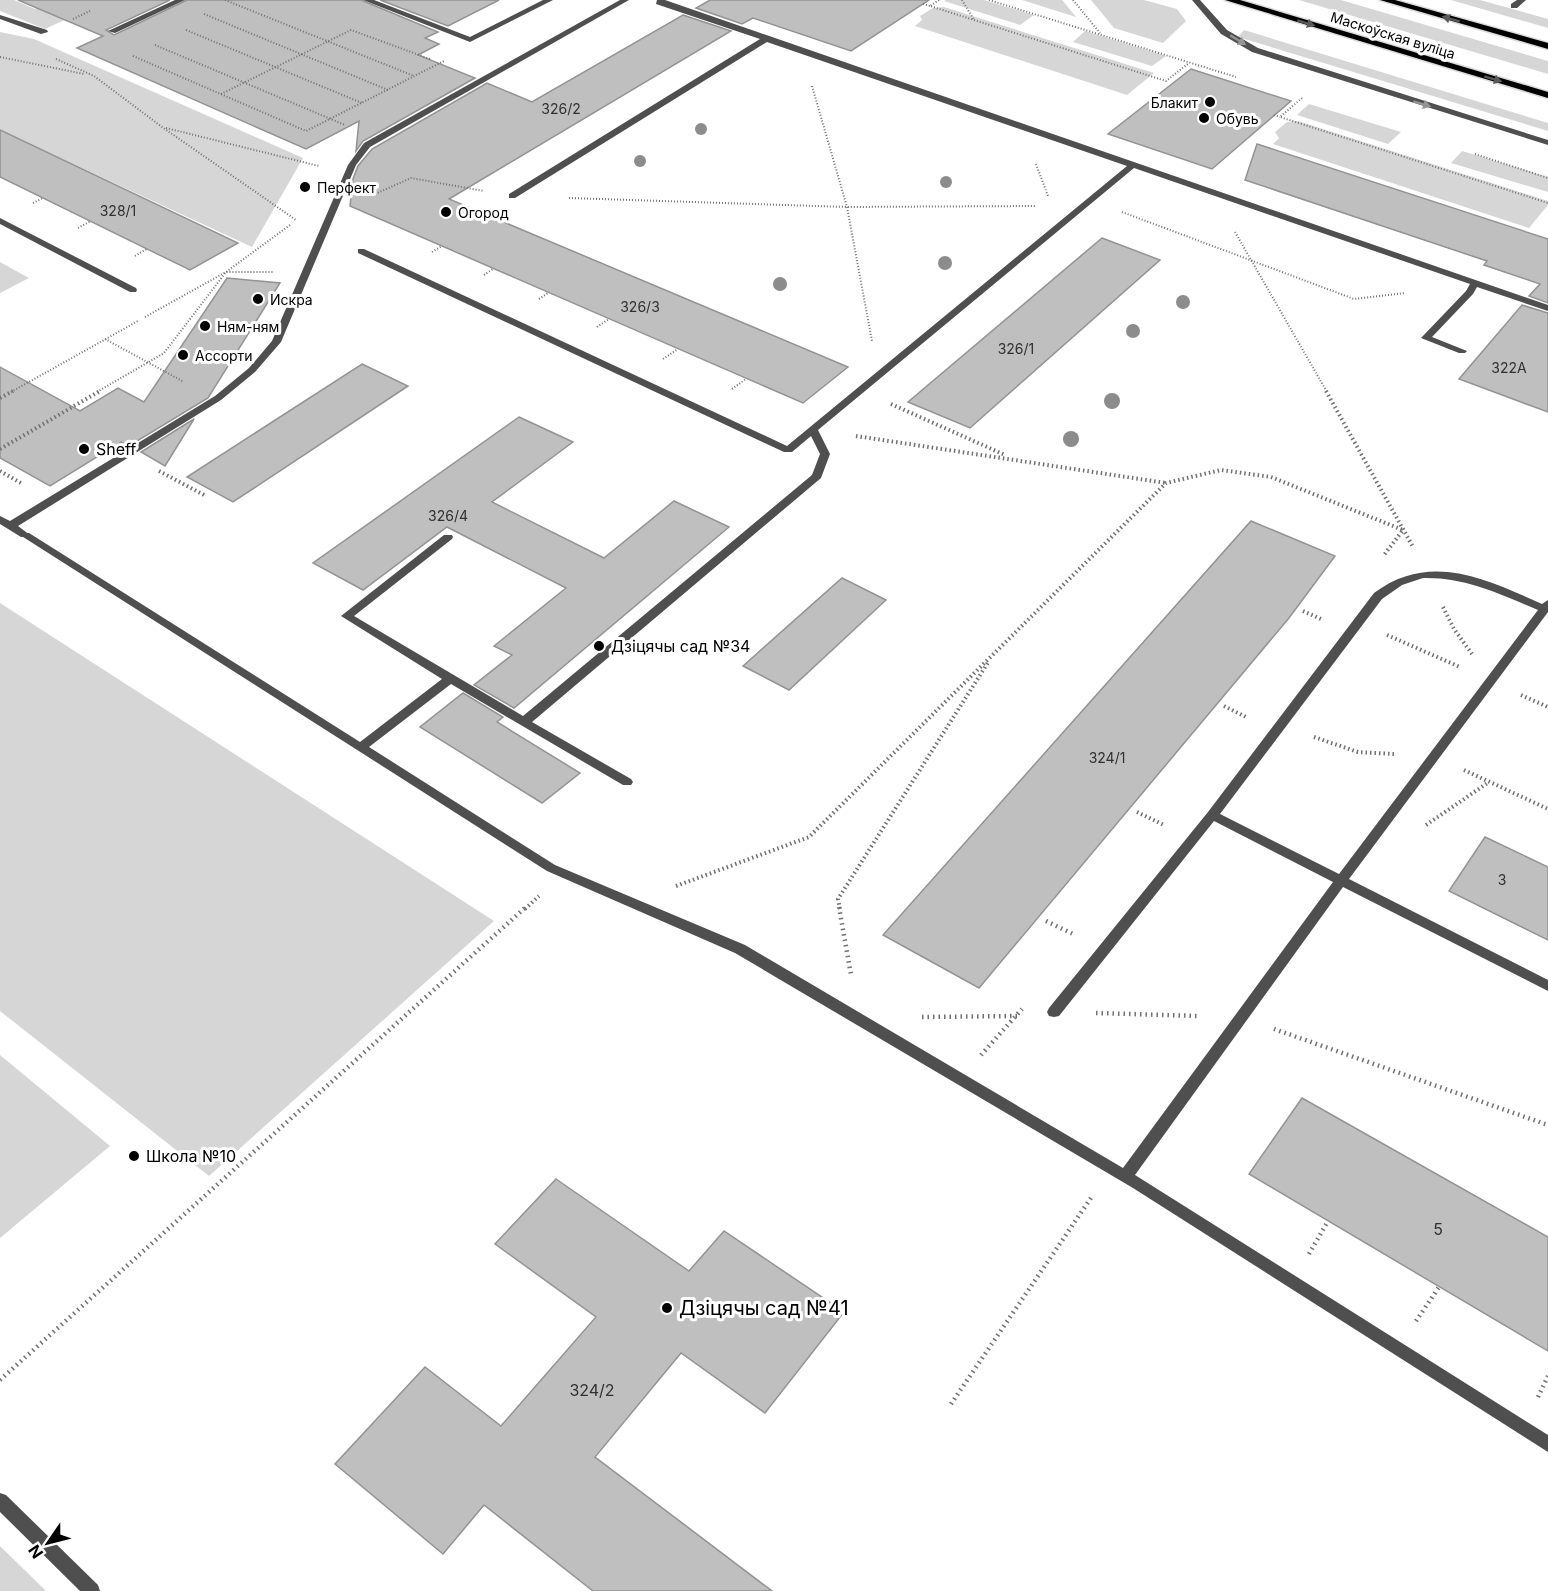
<svg xmlns="http://www.w3.org/2000/svg" width="1548" height="1591" font-family="Inter,sans-serif">
  <style>
    .green { fill: #d6d6d6 }
    .building { fill: #bfbfbf; stroke: #939393; stroke-width: 1.5 }
    .lines { fill: none; stroke-linecap: round; stroke-linejoin: round }
    .primary-casing { stroke: #dbdbdb; stroke-width: 3 }
    .path-far2 { stroke: #717171; stroke-width: 2; stroke-dasharray: 1 2; stroke-linecap: butt }
    .path-far1 { stroke: #717171; stroke-width: 4; stroke-dasharray: 1.5 3; stroke-linecap: butt }
    .path { stroke: #717171; stroke-width: 4.5; stroke-dasharray: 1.5 4; stroke-linecap: butt }
    .lane { fill: #4f4f4f; fill-rule: evenodd }
    .street { fill: #4f4f4f; fill-rule: evenodd }
    .primary { fill: #000; fill-rule: evenodd }
    .tree { fill: #8c8c8c }
    .oneway { fill: #595959 }
    .oneway2 { fill: #959595 }
    .poi-dot { fill: #000; stroke: #fff; stroke-width: 2 }
    .labels { text-anchor: middle; dominant-baseline: central; stroke-width: 6; stroke-linejoin: round; paint-order: stroke }
    .far-street-label { font-size: 14px; fill: #000; stroke: #fff }
    .far-poi-label { font-size: 14px; fill: #000; stroke: #fff; text-anchor: start }
    .number-label { font-size: 14px; fill: #303030 }
    .poi-label { font-size: 16px; fill: #000; stroke: #fff; text-anchor: start }
    .near-number-label { font-size: 16px; fill: #303030 }
    .near-poi-label { font-size: 20px; fill: #000; stroke: #fff; text-anchor: start }
  </style>
  <rect width="100%" height="100%" fill="#fff"/>
  <g class="green">
    <polygon points="0,0 14,0 35,9 54,0 108,0 45,29 0,11"/>
    <polygon points="946,0 984,0 1034,15 1020,25 944,1"/>
    <polygon points="1022,0 1062,0 1076,17"/>
    <polygon points="1091,0 1144,0 1177,9 1186,21 1163,43 1114,28"/>
    <polygon points="1299,0 1341,0 1548,61 1548,74"/>
    <polygon points="1451,0 1480,0 1548,19 1548,28"/>
    <polygon points="944,7 1154,73 1127,95 915,26 922,20 920,16 933,8"/>
    <polygon points="1244,30 1548,123 1548,131 1238,37"/>
    <polygon points="1085,31 1166,56 1152,66 1073,42"/>
    <polygon points="0,32 34,39 303,158 252,247 0,130"/>
    <polygon points="1309,104 1401,132 1388,144 1297,115"/>
    <polygon points="1298,121 1548,201 1548,205 1529,228 1273,144 1279,138 1275,132 1287,122"/>
    <polygon points="1462,151 1548,177 1548,192 1451,163"/>
    <polygon points="0,262 29,278 0,293"/>
    <polygon points="0,603 494,921 209,1176 0,1011"/>
    <polygon points="0,1055 110,1146 0,1238"/>
    <polygon points="0,1546 46,1591 0,1591"/>
  </g>
  <g class="building">
    <polygon points="18,0 170,0 106,30 114,35 187,0 361,0 438,32 425,38 439,44 418,55 475,78 363,141 356,151 359,121 306,149 77,48 103,36"/>
    <polygon points="380,0 499,0 448,26"/>
    <polygon points="710,0 929,0 851,51 753,18 742,24 696,8"/>
    <polygon points="683,15 731,31 449,199 848,367 803,403 350,206 353,179 358,166 372,149 487,83 532,102"/>
    <polygon points="1191,69 1291,101 1212,169 1108,134"/>
    <polygon points="0,130 238,243 190,270 0,177"/>
    <polygon points="1257,144 1548,239 1548,303 1529,296 1540,284 1484,265 1487,261 1245,180"/>
    <polygon points="1102,238 1160,260 970,428 908,402"/>
    <polygon points="227,278 280,283 208,398 129,446 121,442 50,486 0,458 0,367 80,411 118,388 144,402"/>
    <polygon points="1522,305 1548,313 1548,412 1459,379"/>
    <polygon points="362,364 408,386 233,502 187,477"/>
    <polygon points="519,417 573,442 492,502 604,558 674,501 729,527 514,708 474,685 512,655 494,646 566,588 447,527 363,590 313,563"/>
    <polygon points="194,419 165,466 141,452"/>
    <polygon points="1251,521 1335,556 1289,618 979,988 883,935"/>
    <polygon points="842,578 886,600 789,690 743,666"/>
    <polygon points="463,693 503,717 497,722 580,773 542,803 420,727"/>
    <polygon points="1485,837 1548,867 1548,940 1449,891"/>
    <polygon points="1302,1098 1548,1237 1548,1351 1249,1174"/>
    <polygon points="556,1179 689,1271 724,1231 844,1312 765,1413 681,1353 595,1457 772,1591 593,1591 484,1505 443,1554 335,1464 425,1367 501,1426 596,1317 495,1244"/>
  </g>
  <g class="lines">
    <defs>
      <g id="primary">
        <polygon points="1225,0 1240,0 1548,92 1548,98"/>
        <polygon points="1380,0 1395,0 1548,43 1548,49"/>
      </g>
    </defs>
    <use href="#primary" class="primary-casing"/>
    <g class="path-far2">
      <polyline points="225,0 414,76"/>
      <polyline points="939,0 930,6 1166,81 1189,63"/>
      <polyline points="962,0 974,20"/>
      <polyline points="989,0 1236,77"/>
      <polyline points="1073,0 1100,33"/>
      <polyline points="923,4 930,6"/>
      <polyline points="204,14 388,90"/>
      <polyline points="73,19 90,11"/>
      <polyline points="186,30 362,103"/>
      <polyline points="155,45 345,125"/>
      <polyline points="133,56 306,131 444,61"/>
      <polyline points="0,57 84,74"/>
      <polyline points="56,59 94,76 162,127 296,220"/>
      <polyline points="812,86 847,207 872,341"/>
      <polyline points="221,94 351,30 430,59"/>
      <polyline points="1302,98 1280,117 1548,203"/>
      <polyline points="1274,115 1280,117"/>
      <polyline points="166,128 319,166"/>
      <polyline points="1475,154 1548,178"/>
      <polyline points="1036,164 1048,196"/>
      <polyline points="375,194 411,178 484,191"/>
      <polyline points="569,198 847,207 1035,206"/>
      <polyline points="33,203 43,198"/>
      <polyline points="1122,212 1354,299 1405,293"/>
      <polyline points="78,228 91,221"/>
      <polyline points="1235,232 1327,392"/>
      <polyline points="432,252 442,246"/>
      <polyline points="135,256 147,249"/>
      <polyline points="484,275 493,269"/>
      <polyline points="539,299 548,293"/>
      <polyline points="145,317 226,272 290,225"/>
      <polyline points="597,327 609,319"/>
      <polyline points="105,339 184,382"/>
      <polyline points="663,359 678,349"/>
      <polyline points="732,389 746,379"/>
      <polyline points="11,392 138,321"/>
      <polyline points="97,392 164,353 226,272 274,272"/>
    </g>
    <g class="path-far1">
      <polyline points="1326,391 1413,547"/>
      <polyline points="0,398 13,391"/>
      <polyline points="891,404 1005,455"/>
      <polyline points="856,436 1166,483"/>
      <polyline points="0,449 100,391"/>
      <polyline points="0,471 21,483"/>
      <polyline points="159,471 204,495"/>
      <polyline points="1443,607 1454,629 1472,654"/>
      <polyline points="1303,611 1321,619"/>
      <polyline points="1387,635 1460,667"/>
      <polyline points="1521,695 1548,707"/>
      <polyline points="1224,706 1246,717"/>
      <polyline points="1314,737 1358,752 1394,754"/>
      <polyline points="1464,770 1548,809"/>
      <polyline points="1137,812 1164,825"/>
      <polyline points="1426,825 1489,782"/>
      <polyline points="676,886 809,837 1166,483 1221,470 1271,477 1403,530 1384,555"/>
      <polyline points="525,909 539,896"/>
      <polyline points="840,909 838,899 989,661"/>
    </g>
    <g class="path">
      <polyline points="839,907 851,975"/>
      <polyline points="1046,921 1073,934"/>
      <polyline points="1096,1013 1199,1016"/>
      <polyline points="922,1017 1017,1016"/>
      <polyline points="1274,1029 1548,1125"/>
      <polyline points="981,1055 1022,1009"/>
      <polyline points="1309,1254 1328,1221"/>
      <polyline points="1416,1321 1439,1287"/>
      <polyline points="0,1380 526,907"/>
      <polyline points="1538,1397 1548,1376"/>
      <polyline points="951,1404 1093,1195"/>
    </g>
    <g class="lane">
      <polygon points="175,0 185,0 115,33 108,31"/>
      <polygon points="363,0 374,0 470,37 543,0 553,0 470,42"/>
      <path d="M 657,0 L 665,0 L 1548,305 L 1548,311 L 1477,287 L 1473,294 L 1432,337 L 1467,351 L 1465,353 L 1459,353 L 1421,338 L 1466,291 L 1470,284 L 1134,168 L 818,430 L 830,454 L 821,478 L 532,722 L 631,779 L 633,782 L 631,785 L 623,785 L 451,684 L 369,747 L 555,865 L 745,945 L 1123,1168 L 1333,882 L 1214,821 L 1059,1016 L 1054,1017 L 1049,1016 L 1047,1012 L 1049,1008 L 1208,812 L 1374,593 C 1430,551 1486,579 1542,604 L 1548,600 L 1548,612 L 1349,879 L 1548,980 L 1548,991 L 1343,887 L 1135,1175 L 1548,1435 L 1548,1452 L 1133,1188 L 735,953 L 547,871 L 20,535 L 21,533 L 29,533 L 360,742 L 442,679 L 341,616 L 444,535 L 452,535 L 453,537 L 452,539 L 354,616 L 523,716 L 812,475 L 820,454 L 811,436 L 792,452 L 784,452 L 358,253 L 358,249 L 364,249 L 787,446 L 1127,166 L 767,42 L 515,198 L 509,198 L 509,194 L 760,39 L 656,4 ZM 1423,578 C 1465,577 1500,594 1538,610 L 1339,874 L 1220,814 L 1382,599 L 1402,585 Z"/>
      <polygon points="1192,0 1200,0 1227,30 1258,48 1548,140 1548,145 1252,52 1221,34"/>
      <polygon points="1517,0 1526,0 1517,8 1511,8 1511,4"/>
      <polygon points="0,15 47,30 48,32 41,34 0,19"/>
      <polygon points="0,218 136,288 137,290 136,292 130,292 0,224"/>
      <polygon points="0,1493 6,1495 98,1585 100,1591 80,1591 0,1512"/>
    </g>
    <polygon class="street" points="620,0 629,0 370,147 356,165 281,342 255,372 221,400 18,526 30,535 29,537 21,537 0,524 0,516 10,521 215,396 249,368 272,341 348,165 364,143"/>
    <use href="#primary" class="primary"/>
  </g>
  <g class="tree">
    <circle cx="701" cy="129" r="6"/>
    <circle cx="640" cy="161" r="6"/>
    <circle cx="946" cy="182" r="6"/>
    <circle cx="945" cy="263" r="7"/>
    <circle cx="780" cy="284" r="7"/>
    <circle cx="1183" cy="302" r="7"/>
    <circle cx="1133" cy="331" r="7"/>
    <circle cx="1112" cy="401" r="8"/>
    <circle cx="1071" cy="439" r="8"/>
  </g>
  <defs><path id="oneway-solid" d="M-6-.8H1V-3.2L6.5 0L1 3.2V.8H-6Z" transform="scale(1.5)"/></defs>
  <g class="oneway">
    <use href="#oneway-solid" transform="translate(1451 19) rotate(-164)"/>
    <use href="#oneway-solid" transform="translate(1306 23) rotate(17)"/>
    <use href="#oneway-solid" transform="translate(1493 79) rotate(17)"/>
  </g>
  <g class="oneway2">
    <use href="#oneway-solid" transform="translate(1238 40) rotate(31)"/>
    <use href="#oneway-solid" transform="translate(1422 104) rotate(17)"/>
  </g>
  <g class="poi-dot">
    <circle cx="1210" cy="102" r="6"/>
    <circle cx="1204" cy="118" r="6"/>
    <circle cx="305" cy="187" r="6"/>
    <circle cx="446" cy="212" r="6"/>
    <circle cx="258" cy="299" r="6"/>
    <circle cx="205" cy="326" r="6"/>
    <circle cx="183" cy="355" r="6"/>
    <circle cx="84" cy="449" r="6"/>
    <circle cx="599" cy="646" r="6"/>
    <circle cx="134" cy="1156" r="6"/>
    <circle cx="667" cy="1308" r="6"/>
  </g>
  <g class="labels">
    <g class="far-street-label">
      <text transform="translate(1393 35) rotate(17)">Маскоўская вуліца</text>
    </g>
    <g class="far-poi-label">
      <text x="1198" y="102" text-anchor="end">Блакит</text>
      <text x="1216" y="118">Обувь</text>
      <text x="317" y="187">Перфект</text>
      <text x="458" y="212">Огород</text>
      <text x="270" y="299">Искра</text>
      <text x="217" y="326">Ням-ням</text>
      <text x="195" y="355">Ассорти</text>
    </g>
    <g class="number-label">
      <text x="561" y="108">326/2</text>
      <text x="118" y="210">328/1</text>
      <text x="640" y="306">326/3</text>
      <text x="1016" y="348">326/1</text>
      <text x="1509" y="367">322А</text>
      <text x="448" y="515">326/4</text>
      <text x="1107" y="757">324/1</text>
      <text x="1502" y="879">3</text>
    </g>
    <g class="poi-label">
      <text x="96" y="449">Sheff</text>
      <text x="611" y="646">Дзіцячы сад №34</text>
      <text x="146" y="1156">Школа №10</text>
    </g>
    <g class="near-number-label">
      <text x="1438" y="1229">5</text>
      <text x="592" y="1390">324/2</text>
    </g>
    <g class="near-poi-label">
      <text x="679" y="1308">Дзіцячы сад №41</text>
    </g>
  </g>
  <g transform="translate(48 1543) rotate(235)" stroke="#ffffff" stroke-width="4.5" paint-order="stroke">
  <path d="M0-4.5L10 22L0 15L-10 22Z" fill="#000000"/>
  <text y="-9" font-size="16" font-weight="bold" text-anchor="middle" fill="#000000">N</text>
  </g>
</svg>
